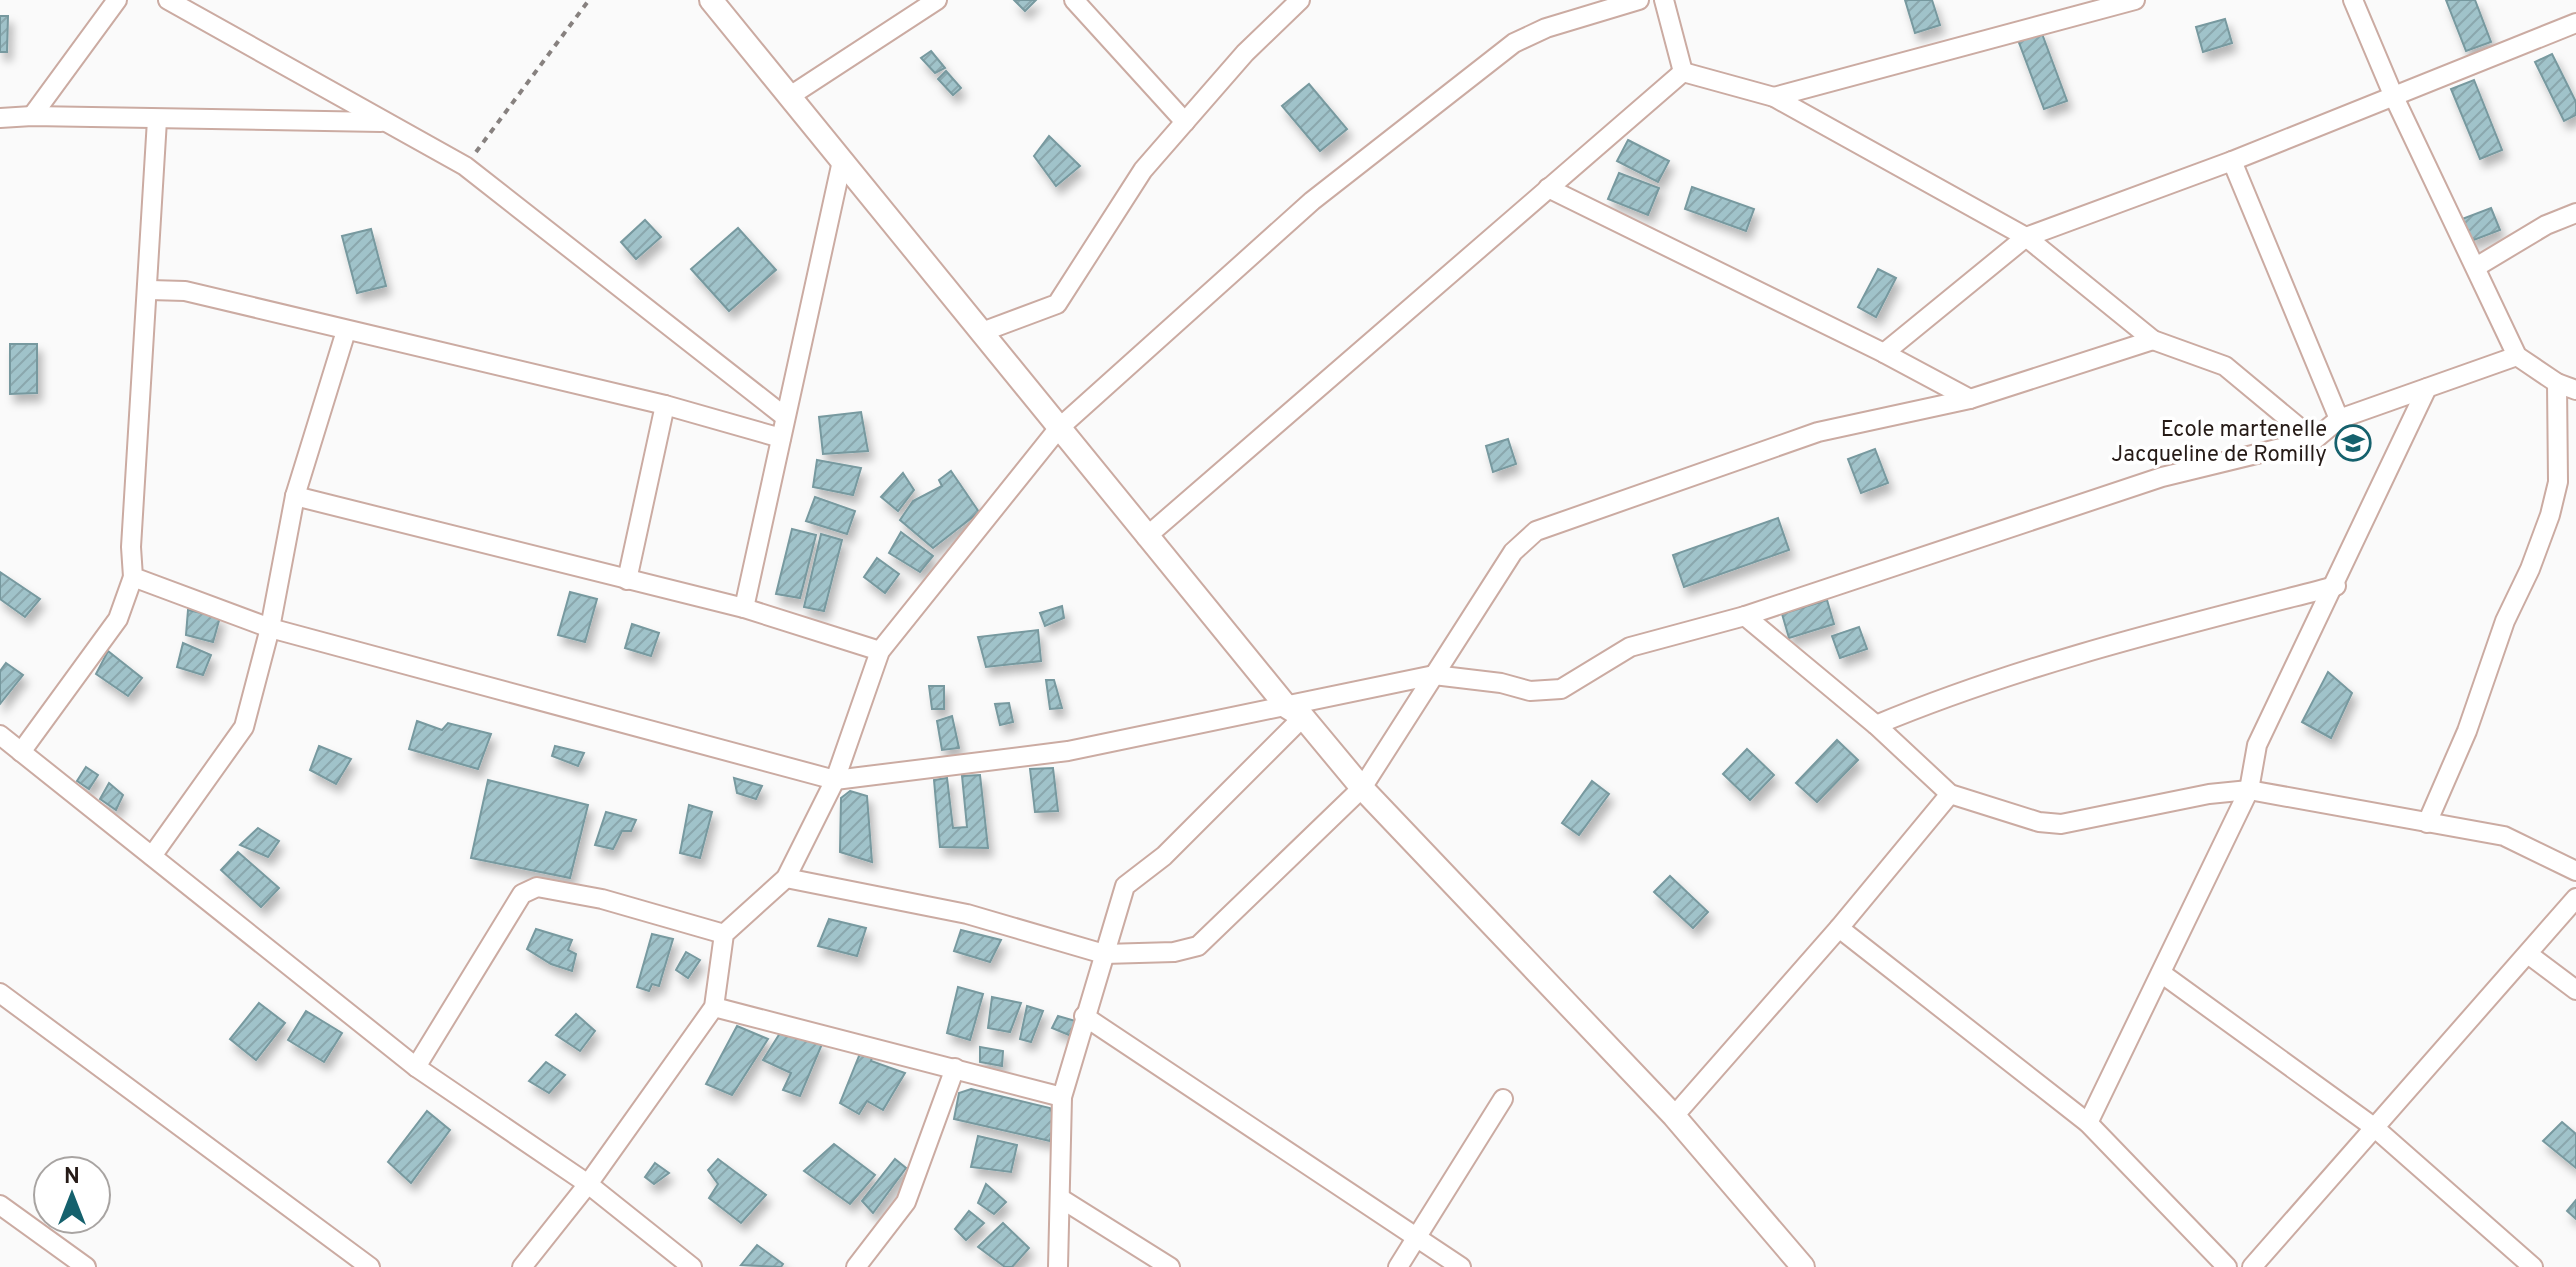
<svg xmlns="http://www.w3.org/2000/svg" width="2576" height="1267" font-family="Overpass,sans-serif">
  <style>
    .building { fill: url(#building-hatch); stroke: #77999f; stroke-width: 2; filter: url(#shadow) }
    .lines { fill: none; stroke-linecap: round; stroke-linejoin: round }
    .minor-casing { stroke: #cbaba2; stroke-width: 22 }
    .tertiary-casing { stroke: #cbaba2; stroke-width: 26 }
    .path { stroke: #87817f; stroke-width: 4; stroke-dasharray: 6 6; stroke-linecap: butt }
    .minor { stroke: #fff; stroke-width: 18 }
    .tertiary { stroke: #fff; stroke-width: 22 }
    .labels { text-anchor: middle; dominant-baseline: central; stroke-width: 7; stroke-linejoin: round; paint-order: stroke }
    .poi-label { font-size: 22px; fill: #261b17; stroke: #fff; text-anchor: end }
  </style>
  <defs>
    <pattern id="building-hatch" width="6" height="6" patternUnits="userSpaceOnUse" patternTransform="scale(2)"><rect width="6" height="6" fill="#a0c3ca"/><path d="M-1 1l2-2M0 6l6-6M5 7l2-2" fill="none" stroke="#8aa7ad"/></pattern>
    <filter id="shadow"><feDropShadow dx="4.5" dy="8" stdDeviation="4" flood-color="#0004"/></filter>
  </defs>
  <rect width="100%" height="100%" fill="#fafafa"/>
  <g class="building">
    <polygon points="1014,0 1036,0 1025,11"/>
    <polygon points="1905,0 1932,0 1940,25 1915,33"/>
    <polygon points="2446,0 2475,0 2491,42 2466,51"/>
    <polygon points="0,16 8,16 7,52 0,52"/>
    <polygon points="2225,19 2232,43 2203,52 2196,27"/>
    <polygon points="2041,31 2067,101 2044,109 2018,40"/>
    <polygon points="931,51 945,68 935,73 921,58"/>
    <polygon points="2552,54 2576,102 2576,115 2564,121 2535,62"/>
    <polygon points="946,71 961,88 953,95 938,79"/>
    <polygon points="2474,80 2502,150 2480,159 2451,89"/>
    <polygon points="1309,84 1347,129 1320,151 1282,106"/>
    <polygon points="1049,136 1080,166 1056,186 1034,156"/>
    <polygon points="1628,140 1669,161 1658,182 1617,161"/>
    <polygon points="1619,173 1659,188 1648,215 1608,199"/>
    <polygon points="1692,187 1754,209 1746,231 1685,209"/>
    <polygon points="2491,208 2500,230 2471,241 2462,219"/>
    <polygon points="645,220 661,237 636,259 621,242"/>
    <polygon points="738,228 776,270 729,311 691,269"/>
    <polygon points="371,229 386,286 357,293 342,236"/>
    <polygon points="1878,269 1896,278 1876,317 1858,307"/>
    <polygon points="10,344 37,344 37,393 10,394"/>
    <polygon points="861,412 868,451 823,454 819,417"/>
    <polygon points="1508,439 1516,464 1493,472 1486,446"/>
    <polygon points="1875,449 1888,483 1861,493 1848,459"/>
    <polygon points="817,460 861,468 853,495 813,487"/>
    <polygon points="951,471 979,512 933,548 900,520 913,501 942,486 939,480"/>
    <polygon points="903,473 914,490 898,511 881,497"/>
    <polygon points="815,497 855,511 847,534 806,521"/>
    <polygon points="1778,518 1789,550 1684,587 1673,555"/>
    <polygon points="792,529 816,535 800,598 776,594"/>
    <polygon points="901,532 933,556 920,572 889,553"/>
    <polygon points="821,534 842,540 824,611 804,607"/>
    <polygon points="877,558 899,574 885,593 864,577"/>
    <polygon points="0,572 40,599 25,617 0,599"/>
    <polygon points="570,592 597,599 585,642 558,635"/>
    <polygon points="1827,600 1834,624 1789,638 1782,614"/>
    <polygon points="1062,606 1064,618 1045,626 1040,613"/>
    <polygon points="188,610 220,617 213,642 186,635"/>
    <polygon points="632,624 659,633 651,656 625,648"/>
    <polygon points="1859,627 1867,649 1840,658 1832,636"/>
    <polygon points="1038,630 1041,661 986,667 978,637"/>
    <polygon points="183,643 211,655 203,675 177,667"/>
    <polygon points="108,651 142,678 128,696 96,674"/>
    <polygon points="6,663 23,675 0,704 0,671"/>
    <polygon points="2328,672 2352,693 2331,738 2302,722"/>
    <polygon points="1046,680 1054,680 1062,708 1050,709"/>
    <polygon points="929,686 944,686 944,709 932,709"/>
    <polygon points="1009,703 1013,722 1000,725 995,704"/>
    <polygon points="952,716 959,748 942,750 937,721"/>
    <polygon points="417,721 442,730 448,723 491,734 478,769 409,749"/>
    <polygon points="1837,740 1858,760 1817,802 1796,783"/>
    <polygon points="319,746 351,759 336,784 310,770"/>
    <polygon points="555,746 584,753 578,766 552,756"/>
    <polygon points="1747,749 1774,775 1750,800 1723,774"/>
    <polygon points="86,767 98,775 89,789 77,781"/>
    <polygon points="1053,768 1058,811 1035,812 1030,769"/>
    <polygon points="980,775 988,848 940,847 934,780 947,778 953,828 967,827 962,776"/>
    <polygon points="734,778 762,786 756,799 737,793"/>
    <polygon points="488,780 588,805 570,878 471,858"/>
    <polygon points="1592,781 1609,794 1579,835 1562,823"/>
    <polygon points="109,783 123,795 116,810 100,799"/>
    <polygon points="850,791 867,796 872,862 840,852 841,798"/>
    <polygon points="689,805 712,812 700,858 680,853"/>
    <polygon points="606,812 636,820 631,831 622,831 613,849 595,845"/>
    <polygon points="258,828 279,841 268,857 240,845"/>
    <polygon points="238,852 279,888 261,907 221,870"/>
    <polygon points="1670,876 1708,912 1693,928 1654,892"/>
    <polygon points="829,919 866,928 857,956 818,946"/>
    <polygon points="536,929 572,940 568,950 576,954 572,971 551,964 527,949"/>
    <polygon points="961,930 1001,940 990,962 954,951"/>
    <polygon points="652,934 673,939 659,986 652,984 649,991 637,987"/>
    <polygon points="686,952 700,960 688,978 676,970"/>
    <polygon points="958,987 983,994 970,1040 947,1033"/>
    <polygon points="992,997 1021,1003 1010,1032 988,1028"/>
    <polygon points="259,1003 285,1023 256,1060 230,1039"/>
    <polygon points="1027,1006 1043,1011 1031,1042 1020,1039"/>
    <polygon points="306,1011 342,1033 324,1062 288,1040"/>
    <polygon points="576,1014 595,1031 580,1051 556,1035"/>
    <polygon points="1058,1016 1079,1022 1069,1035 1052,1028"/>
    <polygon points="737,1026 768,1039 732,1095 706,1084"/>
    <polygon points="782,1030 822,1044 800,1096 783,1090 791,1073 763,1060"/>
    <polygon points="980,1047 1003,1051 1002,1066 980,1062"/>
    <polygon points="861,1051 873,1055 871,1061 905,1073 883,1110 867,1101 859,1114 840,1103"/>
    <polygon points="546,1062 565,1075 549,1093 529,1081"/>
    <polygon points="971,1089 1050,1108 1055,1119 1050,1141 954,1119 959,1093"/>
    <polygon points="427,1111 450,1130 411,1183 388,1162"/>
    <polygon points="2562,1122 2576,1134 2576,1168 2543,1141"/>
    <polygon points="978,1136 1017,1145 1011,1172 971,1167"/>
    <polygon points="834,1144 875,1175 850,1204 804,1171"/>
    <polygon points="718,1159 766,1195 741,1223 709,1198 718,1184 708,1170"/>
    <polygon points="895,1159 906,1168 873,1213 862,1201"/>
    <polygon points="655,1163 669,1173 654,1184 645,1177"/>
    <polygon points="986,1184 1006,1202 994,1214 978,1203"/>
    <polygon points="2576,1200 2576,1219 2567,1211"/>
    <polygon points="969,1211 984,1223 966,1240 955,1229"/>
    <polygon points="1003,1223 1029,1248 1012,1267 1005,1267 978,1247"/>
    <polygon points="757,1245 783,1264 781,1267 741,1265"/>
  </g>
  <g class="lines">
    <defs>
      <g id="minor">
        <polyline points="168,0 465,166 784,416"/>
        <polyline points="1074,0 1185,122"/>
        <polyline points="1664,0 1683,72"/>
        <polyline points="2353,0 2394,97 2517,356 2557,383 2576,390"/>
        <polyline points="1683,72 1774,97 2026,237 2153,340 2225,366 2314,440"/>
        <polyline points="790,96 937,0"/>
        <polyline points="1774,97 2135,0"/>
        <polyline points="32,116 117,0"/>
        <polyline points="0,118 32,116 381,122"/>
        <polyline points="157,120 131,547 133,577 270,628 835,780 1068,751 1434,675 1501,683 1530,691 1561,689 1630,647 1745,616 2162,477 2314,440 2339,419 2517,356"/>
        <polyline points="2232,161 2339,419"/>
        <polyline points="1548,188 1884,353 1970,399"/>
        <polyline points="2476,267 2546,225 2576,213"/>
        <polyline points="150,290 185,291 665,405 781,438"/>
        <polyline points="982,332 1057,304 1143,170 1245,53 1300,0"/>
        <polyline points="1884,353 2026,237 2232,161 2576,23"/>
        <polyline points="295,496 744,608 880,651"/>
        <polyline points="1146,537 1683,72"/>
        <polyline points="627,580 665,405"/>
        <polyline points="744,608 842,161"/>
        <polyline points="1745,616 1876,725 1950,794 2039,822 2061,824 2209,794 2249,790 2504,836 2576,871"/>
        <path d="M 1876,725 C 2025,663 2180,626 2336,586"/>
        <polyline points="0,735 416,1067 588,1184 692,1267"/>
        <polyline points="21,752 118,619 133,577"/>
        <polyline points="2427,823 2467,731 2505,621 2530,569 2550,515 2558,482 2557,383"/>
        <polyline points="152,856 244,727 270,628 295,496 346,331"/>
        <polyline points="786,878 967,914 1104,954 1174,952 1198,946 1362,788 1513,552 1536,531 1818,432 1970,399 2153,340"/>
        <polyline points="1839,928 2088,1123 2227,1267"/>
        <polyline points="2528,954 2576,990"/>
        <polyline points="2161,973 2375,1128 2533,1267"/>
        <polyline points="0,993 370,1267"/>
        <polyline points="714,1007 1062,1097"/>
        <polyline points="1084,1016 1461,1267"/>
        <polyline points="416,1067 522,894 537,887 602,899 724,934"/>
        <polyline points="1674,1116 1839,928 1950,794"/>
        <polyline points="2088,1123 2249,790 2257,745 2427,388"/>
        <polyline points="1060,1198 1170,1267"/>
        <polyline points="0,1205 86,1267"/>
        <polyline points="522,1267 588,1184 714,1007 724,934 786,878 835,780 880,651 1058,429 1312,201 1514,43 1546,28 1639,0"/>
        <polyline points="856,1267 906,1202 955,1068"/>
        <polyline points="1058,1267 1062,1097 1125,886 1164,856 1303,717"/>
        <polyline points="1398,1267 1503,1099"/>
        <polyline points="2252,1267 2576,898"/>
      </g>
      <polyline id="tertiary" points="711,0 1287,707 1303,717 1362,788 1674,1116 1803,1267"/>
    </defs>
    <use href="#minor" class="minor-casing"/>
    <use href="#tertiary" class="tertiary-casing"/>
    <polyline class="path" points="476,152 589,0"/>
    <use href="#minor" class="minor"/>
    <use href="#tertiary" class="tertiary"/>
  </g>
  <defs>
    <symbol id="school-ring" viewBox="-11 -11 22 22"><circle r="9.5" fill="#fff" stroke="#15616d" stroke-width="1.5"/><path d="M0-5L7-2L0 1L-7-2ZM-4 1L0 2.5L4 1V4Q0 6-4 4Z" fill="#15616d"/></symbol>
  </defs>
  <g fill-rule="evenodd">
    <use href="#school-ring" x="2333" y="423" width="40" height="40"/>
  </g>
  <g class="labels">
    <g class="poi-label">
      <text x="2327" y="430">Ecole martenelle<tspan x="2327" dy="25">Jacqueline de Romilly</tspan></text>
    </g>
  </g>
  <g transform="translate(72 1195)"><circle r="38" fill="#ffffff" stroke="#a8a4a2" stroke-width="2"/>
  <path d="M0-6L14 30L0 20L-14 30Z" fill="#15616d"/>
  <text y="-12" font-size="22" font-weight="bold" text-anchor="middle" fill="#261b17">N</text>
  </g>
</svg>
